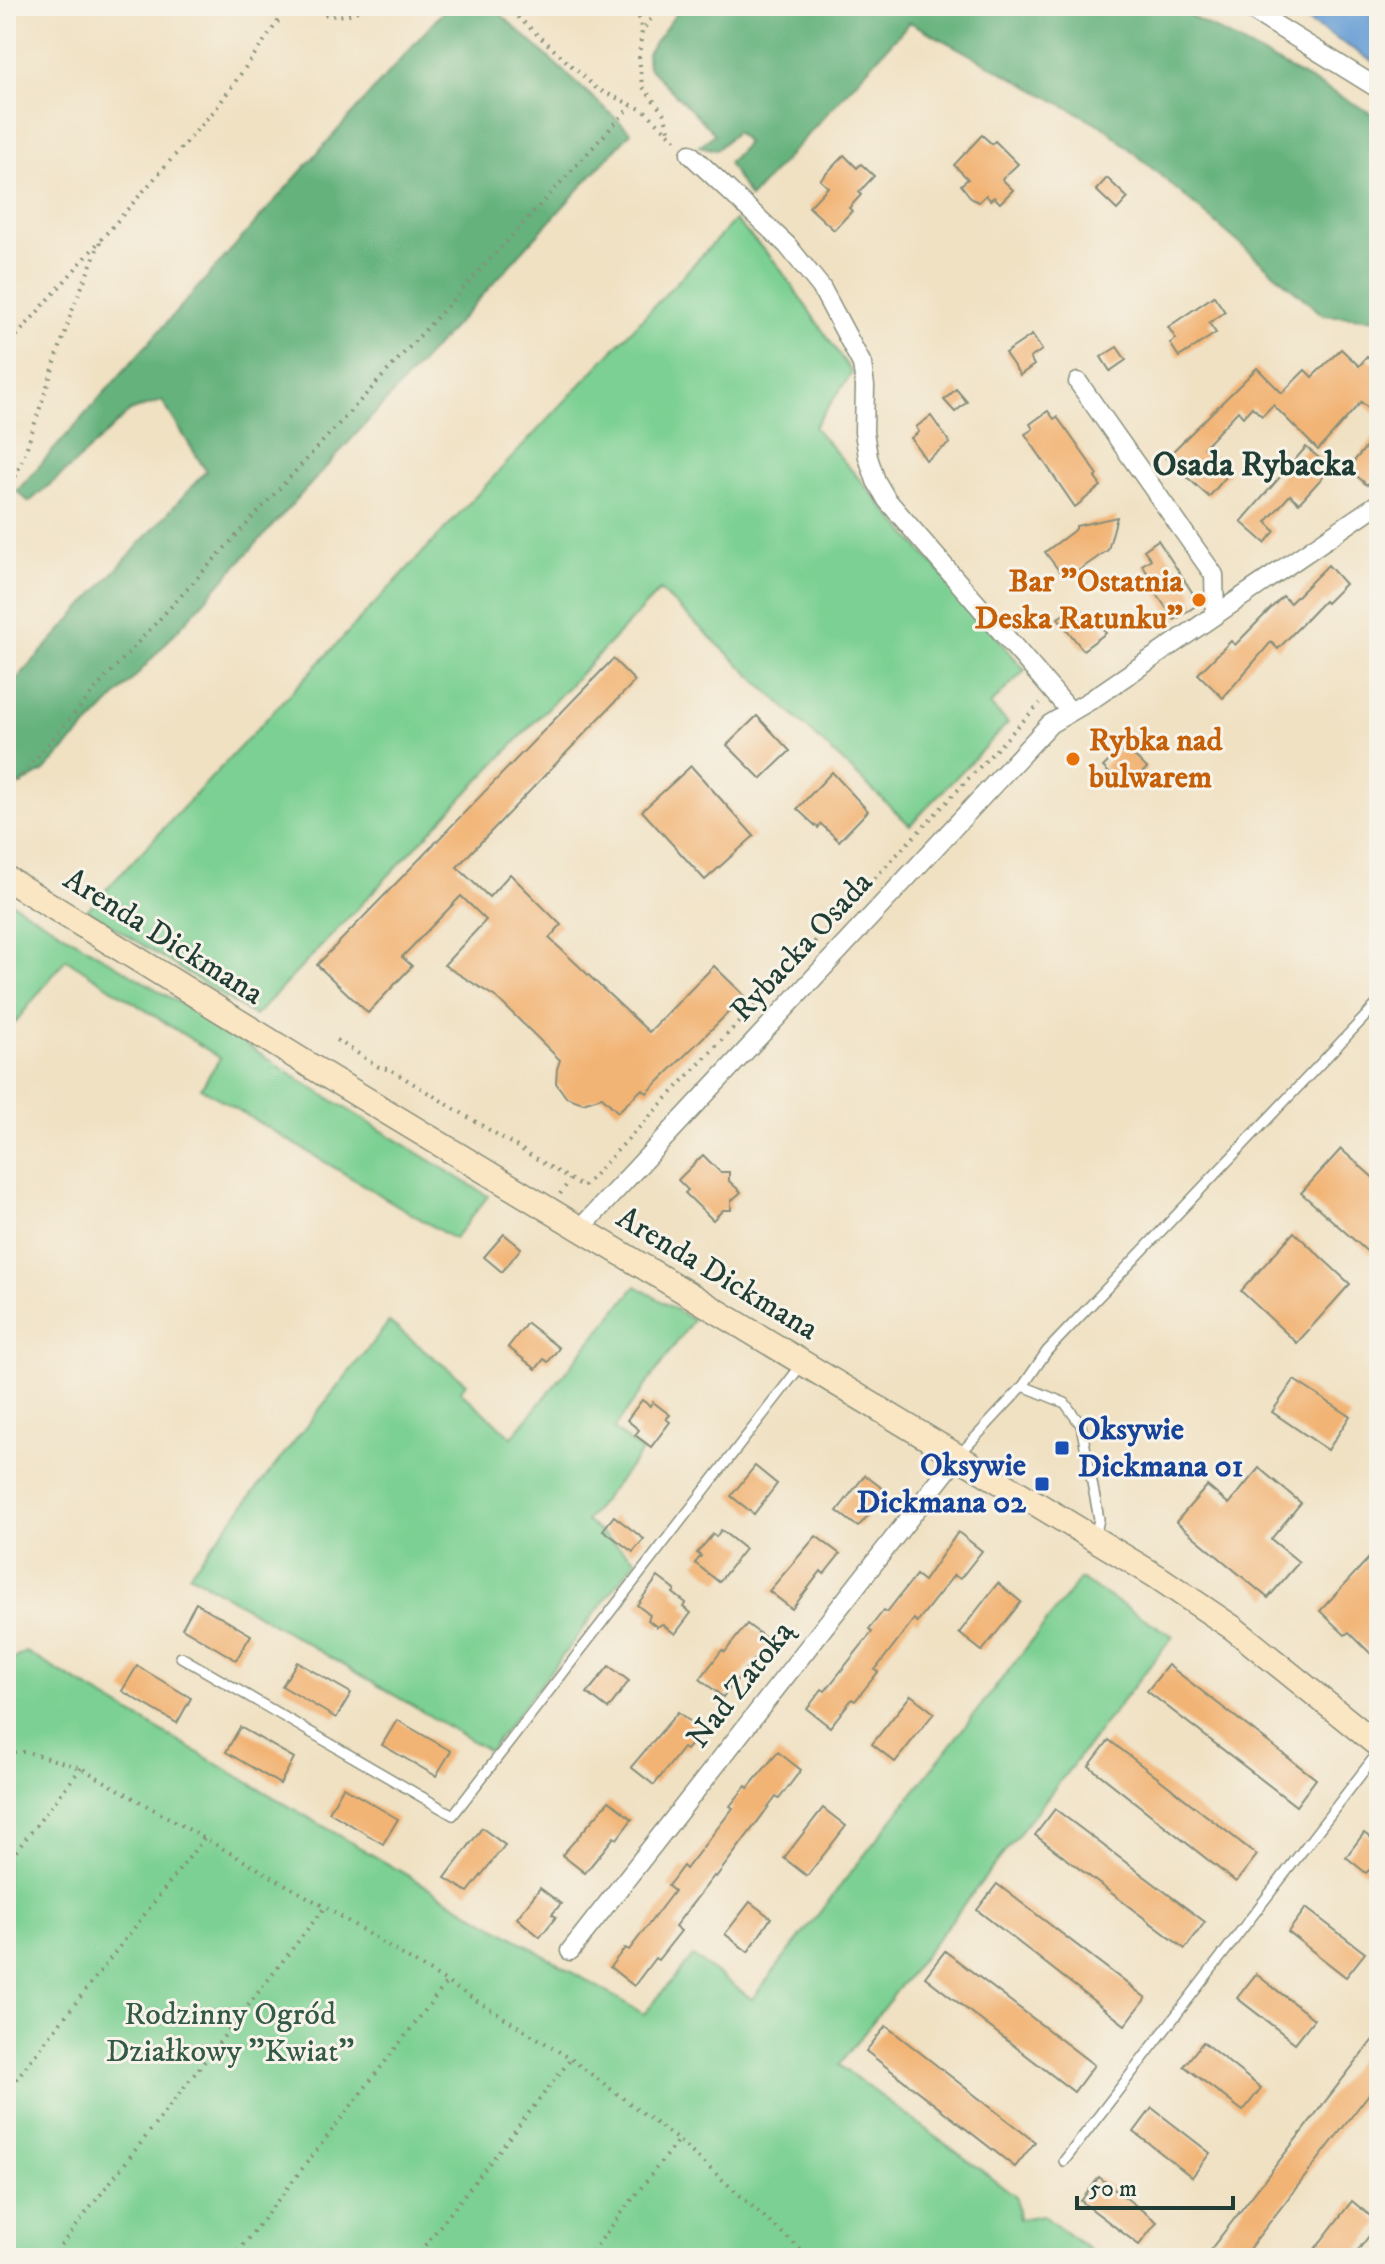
<svg xmlns="http://www.w3.org/2000/svg" width="1385" height="2264" font-family="'IM FELL DW Pica',serif">
  <style>
    .green { fill: #7cd093; stroke: #4e8664; stroke-width: 2 }
    .forest { fill: #65b27d; stroke: #427858; stroke-width: 2 }
    .water { fill: #689ed5; stroke: #446e84; stroke-width: 2 }
    .building { fill: #f2b474 }
    .lines { fill: none; stroke-linecap: round; stroke-linejoin: round }
    .lane-casing { stroke: #888f7c; stroke-width: 12 }
    .street-casing { stroke: #888f7c; stroke-width: 21 }
    .secondary-casing { stroke: #888f7c; stroke-width: 27 }
    .path { stroke: #888f7c; stroke-width: 4; stroke-dasharray: 2 6; stroke-linecap: butt }
    .lane { stroke: #fff; stroke-width: 9 }
    .street { stroke: #fff; stroke-width: 18 }
    .secondary { stroke: #fbe6c4; stroke-width: 24 }
    .food-dot { fill: #e8710a; stroke: #f7f3e8; stroke-width: 3 }
    .transit-dot { fill: #1a4fb4; stroke: #f7f3e8; stroke-width: 3 }
    .labels { text-anchor: middle; dominant-baseline: central; stroke-width: 6; stroke-linejoin: round; paint-order: stroke }
    .food-label { font-size: 32px; font-weight: bold; fill: #c56008; stroke: #f7f3e8; text-anchor: end }
    .street-label { font-size: 32px; fill: #1f3d34; stroke: #f7f3e8 }
    .transit-label { font-size: 32px; font-weight: bold; fill: #164399; stroke: #f7f3e8; text-anchor: start }
    .park-label { font-size: 32px; fill: #325a47; stroke: #f7f3e8 }
    .neighbourhood-label { font-size: 34px; font-weight: bold; fill: #1f3d34; stroke: #f7f3e8 }
  </style>
  <rect width="100%" height="100%" fill="#f7f3e8"/>
  <filter id="ink" filterUnits="userSpaceOnUse"><feTurbulence type="fractalNoise" baseFrequency=".0125" numOctaves="2"/><feDisplacementMap in="SourceGraphic" scale="16" xChannelSelector="R" yChannelSelector="G"/><feConvolveMatrix kernelMatrix="1 2 1 2 8 2 1 2 1" color-interpolation-filters="sRGB"/></filter>
  <filter id="wash" filterUnits="userSpaceOnUse"><feTurbulence type="fractalNoise" baseFrequency=".006" numOctaves="4" result="noise"/><feDisplacementMap in="SourceGraphic" scale="32" xChannelSelector="R" yChannelSelector="G"/><feGaussianBlur stdDeviation="1.8" result="paint"/><feColorMatrix in="noise" values="0 0 0 0 0 0 0 0 0 0 0 0 0 0 0 0 0 1.4 0 .05"/><feComposite in="paint" operator="in"/></filter>
  <g filter="url(#wash)">
    <rect width="100%" height="100%" fill="#f0e1c3"/>
    <g class="green">
      <polygon points="735,220 776,263 852,373 814,427 1025,670 990,705 1008,723 910,825 660,590 255,1016 87,910"/>
      <polygon points="6,899 234,1036 303,1082 488,1196 454,1239 201,1088 220,1058 66,959 6,1034"/>
      <polygon points="636,1286 693,1320 614,1429 642,1452 586,1521 636,1560 489,1751 189,1574 389,1322 466,1383 460,1391 512,1437"/>
      <polygon points="1080,1579 1173,1636 839,2065 1016,2196 1019,2219 1042,2215 1100,2258 6,2258 6,1663 26,1652 644,2014 693,1956 752,1999"/>
    </g>
    <g class="forest">
      <polygon points="448,6 486,6 496,10 631,132 135,677 43,772 6,792 6,691 206,471 162,401 130,411 72,466 29,502 17,491"/>
      <polygon points="682,6 1172,6 1379,117 1379,319 1323,315 1104,127 910,22 750,198 728,163 747,143 736,132 716,150 699,146 715,134 648,67 647,53"/>
    </g>
    <polygon class="water" points="1283,6 1379,6 1379,65"/>
    <g id="blocks">
      <g class="building">
        <polygon points="982,135 992,144 995,141 1018,164 1002,179 1013,190 1000,203 994,197 990,200 986,195 979,202 972,199 961,185 968,179 954,165"/>
        <polygon points="844,155 857,168 861,164 874,176 859,192 861,195 849,208 852,211 834,230 809,207 828,187 820,180"/>
        <polygon points="1107,178 1128,198 1117,210 1096,190"/>
        <polygon points="1214,296 1225,312 1209,323 1216,333 1179,357 1170,343 1176,339 1168,327"/>
        <polygon points="1032,335 1042,350 1030,358 1034,365 1020,375 1005,353"/>
        <polygon points="1117,347 1126,360 1110,371 1101,357"/>
        <polygon points="1341,349 1359,366 1367,357 1379,368 1379,418 1361,402 1318,450 1273,405 1262,416 1252,407 1243,417 1238,411 1204,447 1230,472 1209,497 1166,458 1257,368 1282,393 1305,370 1312,377"/>
        <polygon points="956,389 967,402 955,412 944,400"/>
        <polygon points="1048,411 1054,419 1057,417 1070,435 1098,475 1095,478 1101,486 1075,507 1025,434 1033,429 1030,424"/>
        <polygon points="931,416 950,443 926,460 911,438 919,432 916,427"/>
        <polygon points="1379,432 1379,472 1367,485 1348,468"/>
        <polygon points="1306,447 1331,468 1299,503 1290,495 1266,522 1275,531 1265,543 1241,522"/>
        <polygon points="1117,517 1108,550 1075,573 1060,572 1045,552 1076,529 1076,526"/>
        <polygon points="1158,540 1194,595 1191,597 1197,605 1175,620 1149,584 1153,581 1142,565 1151,559 1144,550"/>
        <polygon points="1328,565 1345,584 1326,603 1324,601 1278,649 1271,642 1223,698 1198,674 1231,641 1235,645 1283,596 1290,603"/>
        <polygon points="1078,605 1086,615 1090,612 1106,633 1083,650 1058,618"/>
        <polygon points="613,659 635,681 457,867 489,897 510,874 561,925 549,938 649,1032 714,966 745,996 647,1093 642,1089 618,1112 602,1097 583,1103 566,1097 556,1083 557,1069 560,1060 497,998 444,965 486,920 461,896 402,957 412,966 368,1013 317,965"/>
        <polygon points="757,716 790,751 761,779 727,745"/>
        <polygon points="1127,749 1147,768 1126,789 1103,767 1120,750 1123,753"/>
        <polygon points="691,766 754,836 705,880 642,811"/>
        <polygon points="832,772 868,811 839,841 821,824 818,828 797,809"/>
        <polygon points="1341,1149 1379,1183 1379,1262 1301,1193"/>
        <polygon points="703,1155 720,1172 729,1172 729,1181 741,1192 731,1201 731,1210 723,1210 713,1220 685,1193 688,1190 678,1180"/>
        <polygon points="1294,1232 1350,1284 1297,1343 1241,1291"/>
        <polygon points="504,1234 521,1248 502,1272 484,1257"/>
        <polygon points="527,1323 559,1348 548,1362 544,1359 536,1369 508,1347"/>
        <polygon points="1294,1380 1350,1416 1328,1450 1272,1412"/>
        <polygon points="642,1400 650,1406 653,1402 670,1415 666,1419 670,1422 651,1447 635,1435 639,1430 627,1420"/>
        <polygon points="755,1466 777,1484 754,1514 731,1496"/>
        <polygon points="1259,1468 1301,1503 1271,1539 1299,1562 1268,1598 1176,1522 1207,1486 1229,1504"/>
        <polygon points="865,1475 888,1493 858,1527 837,1511"/>
        <polygon points="614,1516 644,1539 633,1552 603,1530"/>
        <polygon points="721,1530 745,1549 719,1582 695,1563 701,1556 697,1553 713,1534 716,1537"/>
        <polygon points="958,1532 982,1551 960,1579 954,1575 917,1622 914,1619 875,1670 878,1672 855,1701 852,1699 830,1727 807,1709 822,1689 825,1691 872,1632 869,1629 884,1610 887,1612 916,1575 924,1581"/>
        <polygon points="816,1536 840,1554 824,1574 821,1571 792,1609 769,1591"/>
        <polygon points="1379,1547 1379,1662 1349,1632 1345,1635 1320,1611"/>
        <polygon points="658,1577 675,1590 673,1593 686,1603 683,1607 691,1613 675,1634 662,1624 657,1627 648,1620 650,1615 637,1605"/>
        <polygon points="998,1583 1021,1602 982,1651 959,1633"/>
        <polygon points="196,1603 251,1635 236,1660 182,1628"/>
        <polygon points="747,1624 771,1642 755,1662 753,1660 723,1697 700,1679 722,1650 725,1652"/>
        <polygon points="297,1662 351,1693 336,1718 282,1686"/>
        <polygon points="1168,1665 1316,1779 1296,1806 1147,1691"/>
        <polygon points="137,1666 191,1698 177,1723 122,1691"/>
        <polygon points="609,1666 629,1681 608,1709 587,1693"/>
        <polygon points="911,1695 934,1713 895,1762 872,1744"/>
        <polygon points="678,1712 702,1731 686,1750 683,1748 654,1785 631,1767"/>
        <polygon points="397,1720 451,1751 436,1776 382,1745"/>
        <polygon points="240,1727 294,1758 280,1784 226,1752"/>
        <polygon points="1109,1740 1257,1855 1236,1882 1089,1766"/>
        <polygon points="778,1752 801,1770 779,1799 776,1797 716,1877 714,1876 675,1926 681,1931 658,1960 655,1958 634,1986 610,1967 625,1948 629,1950 674,1891 668,1886 683,1866 686,1869 733,1808 730,1806 746,1786 748,1788"/>
        <polygon points="343,1787 398,1819 383,1844 329,1812"/>
        <polygon points="609,1801 632,1819 617,1839 614,1837 585,1873 562,1855"/>
        <polygon points="823,1808 846,1826 807,1876 784,1858"/>
        <polygon points="1055,1809 1205,1922 1185,1949 1035,1835"/>
        <polygon points="482,1828 505,1845 468,1892 445,1878"/>
        <polygon points="1364,1833 1379,1844 1379,1878 1369,1870 1366,1873 1346,1857"/>
        <polygon points="997,1884 1146,1998 1125,2025 977,1910"/>
        <polygon points="540,1888 561,1904 552,1914 556,1917 540,1937 517,1918"/>
        <polygon points="750,1902 771,1918 748,1952 725,1934"/>
        <polygon points="1306,1908 1365,1953 1346,1977 1288,1932"/>
        <polygon points="945,1951 1094,2065 1074,2092 925,1977"/>
        <polygon points="1256,1974 1314,2019 1295,2043 1237,1998"/>
        <polygon points="886,2026 1035,2142 1015,2167 866,2051"/>
        <polygon points="1379,2032 1379,2081 1314,2165 1242,2258 1204,2258"/>
        <polygon points="1203,2042 1261,2088 1243,2111 1184,2066"/>
        <polygon points="1152,2108 1210,2153 1192,2177 1134,2132"/>
        <polygon points="1099,2177 1157,2222 1139,2245 1081,2201"/>
        <polygon points="1352,2201 1379,2223 1352,2258 1308,2258"/>
      </g>
    </g>
  </g>
  <g filter="url(#ink)">
    <use href="#blocks" fill-opacity="0" stroke="#888f7c" stroke-width="2"/>
    <g class="lines">
      <defs>
        <g id="lane">
          <polyline points="1023,1386 1047,1351 1379,1002"/>
          <polyline points="959,1455 1023,1386 1065,1403 1081,1425 1099,1519 1095,1537"/>
          <polyline points="181,1657 453,1815 803,1363"/>
          <polyline points="1064,2161 1379,1751"/>
        </g>
        <g id="street">
          <polyline points="1245,6 1379,89"/>
          <polyline points="690,154 787,245 821,287 862,364 865,386 864,432 868,457 876,481 887,500 1070,711"/>
          <polyline points="1078,382 1214,575 1215,615"/>
          <polyline points="580,1229 1050,724 1091,700 1379,503"/>
          <polyline points="570,1951 959,1455"/>
        </g>
        <polyline id="secondary" points="6,878 314,1068 1156,1576 1233,1628 1379,1746"/>
      </defs>
      <use href="#lane" class="lane-casing"/>
      <use href="#street" class="street-casing"/>
      <use href="#secondary" class="secondary-casing"/>
      <g class="path">
        <path d="M 302,6 C 330,19 342,19 370,6"/>
        <polyline points="506,6 597,89 645,111 677,141"/>
        <polyline points="627,6 640,19 641,29"/>
        <polyline points="660,6 642,31 639,56 642,86 664,114 670,133"/>
        <polyline points="6,348 218,106 289,6"/>
        <polyline points="6,499 24,456 72,311 100,242"/>
        <polyline points="6,793 109,674 631,106"/>
        <polyline points="337,1040 379,1067 391,1070 583,1187 1040,703"/>
        <polyline points="560,1194 570,1180"/>
        <polyline points="6,1752 27,1752 81,1768 325,1907 571,2059 678,2140 810,2258"/>
        <polyline points="6,1864 81,1768"/>
        <polyline points="6,2092 205,1837"/>
        <polyline points="51,2258 325,1907"/>
        <polyline points="233,2258 447,1982"/>
        <polyline points="415,2258 571,2059"/>
        <polyline points="587,2258 678,2140"/>
      </g>
      <use href="#lane" class="lane"/>
      <use href="#street" class="street"/>
      <use href="#secondary" class="secondary"/>
    </g>
  </g>
  <g class="food-dot">
    <circle cx="1199" cy="600" r="8"/>
    <circle cx="1073" cy="759" r="8"/>
  </g>
  <g class="transit-dot">
    <rect x="1054" y="1440" width="16" height="16" rx="4"/>
    <rect x="1034" y="1476" width="16" height="16" rx="4"/>
  </g>
  <g class="labels">
    <g class="food-label">
      <text x="1183" y="582">Bar "Ostatnia<tspan x="1183" dy="37">Deska Ratunku"</tspan></text>
      <text x="1089" y="741" text-anchor="start">Rybka nad<tspan x="1089" dy="37">bulwarem</tspan></text>
    </g>
    <g class="street-label">
      <text transform="translate(163 937) rotate(32)">Arenda Dickmana</text>
      <text transform="translate(802 947) rotate(-47)">Rybacka Osada</text>
      <text transform="translate(717 1274) rotate(31)">Arenda Dickmana</text>
      <text transform="translate(741 1685) rotate(-52)">Nad Zatoką</text>
    </g>
    <g class="transit-label">
      <text x="1078" y="1430">Oksywie<tspan x="1078" dy="37">Dickmana 01</tspan></text>
      <text x="1026" y="1466" text-anchor="end">Oksywie<tspan x="1026" dy="37">Dickmana 02</tspan></text>
    </g>
    <g class="park-label">
      <text x="230" y="2015">Rodzinny Ogród<tspan x="230" dy="37">Działkowy "Kwiat"</tspan></text>
    </g>
    <g class="neighbourhood-label">
      <text x="1254" y="465">Osada Rybacka</text>
    </g>
  </g>
  <rect width="1385" height="2264" fill="none" stroke="#f7f3e8" stroke-width="32"/>
  <path d="M1077 2196v12h156v-12" fill="none" stroke="#1f3d34" stroke-width="4"/>
  <text x="1089" y="2196" font-size="24" fill="#1f3d34" stroke="#f7f3e8" stroke-width="6" paint-order="stroke">50 m</text>
</svg>
